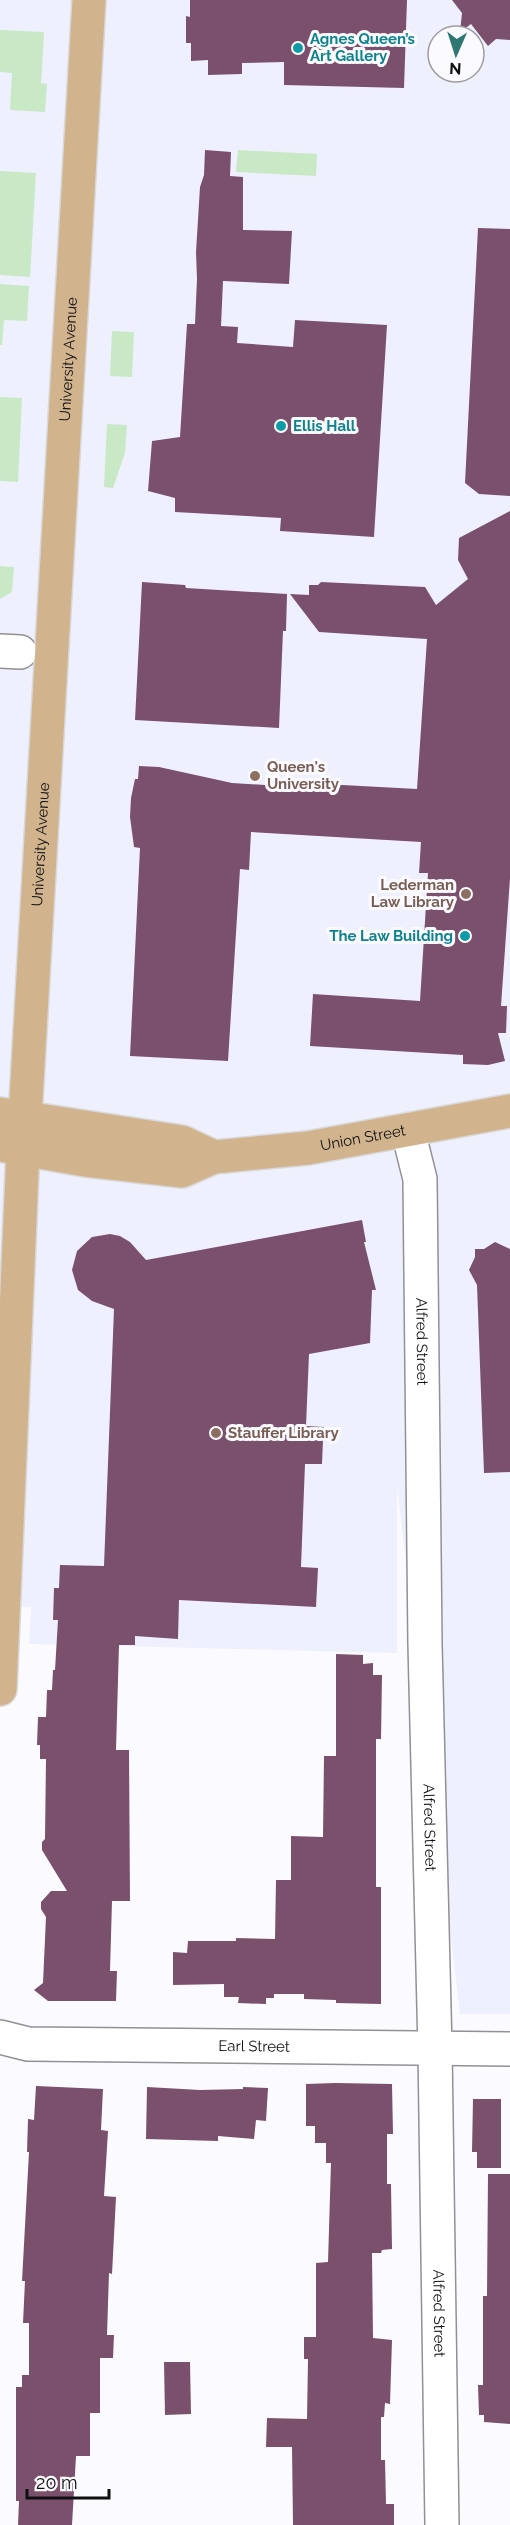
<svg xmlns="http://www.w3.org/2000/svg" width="510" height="2525" font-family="Raleway,sans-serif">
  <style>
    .built { fill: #eff0fd; fill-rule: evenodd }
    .green { fill: #c9e8c6 }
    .building { fill: #7a506c }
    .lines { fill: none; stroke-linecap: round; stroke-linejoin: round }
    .minor-casing { stroke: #909095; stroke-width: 36 }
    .major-casing { stroke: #d9d9d9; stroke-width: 36 }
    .minor { stroke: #fff; stroke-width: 33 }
    .major { stroke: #d1b48e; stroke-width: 33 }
    .culture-dot { fill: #0f9aa8; stroke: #fbfbff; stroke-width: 2 }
    .education-dot { fill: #8d6e63; stroke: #fbfbff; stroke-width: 2 }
    .labels { text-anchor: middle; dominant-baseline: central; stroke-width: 6; stroke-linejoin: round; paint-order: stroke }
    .culture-label { font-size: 15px; font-weight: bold; fill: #0d838f; stroke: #fbfbff; text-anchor: start }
    .street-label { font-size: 15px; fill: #0f0f11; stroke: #fbfbff }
    .education-label { font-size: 15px; font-weight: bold; fill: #785e54; stroke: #fbfbff; text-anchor: start }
  </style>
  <rect width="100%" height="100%" fill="#fbfbff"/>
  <path class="built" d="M 0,0 L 510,0 L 510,2014 L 460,2014 L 397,1488 L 397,1653 L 29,1644 L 31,1607 L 0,1606 ZM 438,36 L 474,36 L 474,72 L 438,72 Z"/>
  <g class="green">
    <polygon points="0,30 44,32 41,83 47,84 45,112 10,110 12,73 0,72"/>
    <polygon points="238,150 317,154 316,176 236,172"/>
    <polygon points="0,171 36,173 30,277 0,275"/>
    <polygon points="0,284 29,286 27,321 4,320 2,345 0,345"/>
    <polygon points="112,331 134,332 132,377 110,376"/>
    <polygon points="0,397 22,398 18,482 0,481"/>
    <polygon points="107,424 127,425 125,453 113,488 104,487"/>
    <polygon points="0,566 14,567 12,592 0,599"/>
  </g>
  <g class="building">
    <polygon points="190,0 407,0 404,88 284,85 284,62 242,63 242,74 208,75 208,60 191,61 191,43 186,43 186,16 190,17"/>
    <polygon points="452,0 510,0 510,40 496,39 488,46 471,24 460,32 462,13"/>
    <polygon points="205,150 231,152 230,176 243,177 243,230 292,231 289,284 223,281 221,326 238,327 237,343 293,347 295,320 387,325 374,537 280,531 281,518 175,512 175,498 148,491 152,441 180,437 187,324 195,324 197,279 196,252 200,187 204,175"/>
    <polygon points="478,228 510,229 510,496 479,494 465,483"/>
    <polygon points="510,511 510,878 501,1006 507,1006 506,1033 498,1033 505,1061 488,1065 463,1064 463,1055 310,1046 313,994 420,1001 428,873 419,873 421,842 251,832 249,870 240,869 228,1061 130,1056 140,848 134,847 130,817 131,798 135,779 138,779 139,766 159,767 232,783 265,785 268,781 417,789 427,639 319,632 290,594 309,595 309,585 318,585 321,582 425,587 436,605 468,579 458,560 459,538"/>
    <polygon points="142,582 185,585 186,588 287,594 286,631 283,631 279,728 135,720"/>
    <polygon points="362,1220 366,1242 364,1242 376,1290 372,1290 370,1343 309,1354 306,1426 324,1427 323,1440 322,1464 305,1464 301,1567 318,1568 316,1607 179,1600 178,1639 135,1636 135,1645 119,1645 116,1750 129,1750 130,1901 112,1901 110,1971 117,1971 116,2001 48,2001 34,1990 43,1983 46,1917 41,1909 41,1902 51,1891 67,1891 42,1850 42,1842 45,1839 46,1759 40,1759 40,1745 37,1745 38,1717 46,1717 47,1690 52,1690 53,1670 55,1670 58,1620 53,1620 54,1588 59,1588 60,1565 104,1566 114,1309 92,1301 78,1290 72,1270 77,1251 92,1237 110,1234 120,1236 130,1242 146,1260"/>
    <polygon points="495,1242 510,1249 510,1472 484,1473 477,1285 469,1270 475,1257 475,1249 484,1249"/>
    <polygon points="336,1654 363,1655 363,1664 373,1663 373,1675 382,1675 381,1739 376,1739 376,1887 381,1887 381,2004 336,2003 336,2000 304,1999 304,1994 274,1994 274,1998 266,1998 266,2004 238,2003 239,1997 224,1997 224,1984 173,1985 173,1952 187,1953 188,1941 236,1941 236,1938 275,1939 276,1880 291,1880 291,1836 323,1837 324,1756 336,1756"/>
    <polygon points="335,2083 392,2084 393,2134 387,2134 387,2184 391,2184 392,2249 382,2250 381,2253 372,2253 373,2338 392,2340 390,2404 385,2403 384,2417 381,2417 381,2460 385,2460 386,2504 394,2504 394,2525 293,2525 292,2447 266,2447 267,2418 307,2419 308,2359 304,2359 304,2337 316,2337 316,2263 328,2262 331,2163 326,2163 326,2143 315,2143 315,2126 306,2126 306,2084"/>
    <polygon points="36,2086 103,2089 101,2130 108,2131 104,2196 116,2197 112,2274 109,2273 107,2335 114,2335 113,2358 100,2358 100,2413 90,2413 90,2456 76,2456 72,2525 18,2525 19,2501 16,2501 16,2387 22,2387 22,2375 29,2375 29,2323 23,2323 25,2281 22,2281 29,2152 27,2152 28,2119 34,2120"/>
    <polygon points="147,2087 200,2090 243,2089 243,2087 268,2088 266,2121 256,2120 254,2139 218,2136 218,2141 146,2139"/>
    <polygon points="473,2099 501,2099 501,2168 477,2168 477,2152 472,2152"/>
    <polygon points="488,2174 510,2174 510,2424 484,2422 484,2415 479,2415 478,2385 483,2385 483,2296 487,2296"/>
    <polygon points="164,2362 190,2362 191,2414 165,2415"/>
  </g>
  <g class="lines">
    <defs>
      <g id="minor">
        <polyline points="0,651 20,652"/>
        <path id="s1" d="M 408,1131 L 420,1179 L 425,1644 L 435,2049 L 442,2525"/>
        <path id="s2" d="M 0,2037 L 28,2044 L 510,2049"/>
      </g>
      <g id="major">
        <polyline points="0,1114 182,1142 214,1157"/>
        <path id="s3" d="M 25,1118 L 89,0"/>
        <path id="s4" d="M 0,1145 L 85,1160 L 182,1171 L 214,1157 L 308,1148 L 510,1111"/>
        <polyline points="0,1689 23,1149"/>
      </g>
    </defs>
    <use href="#minor" class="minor-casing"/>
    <use href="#major" class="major-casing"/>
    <use href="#minor" class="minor"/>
    <use href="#major" class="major"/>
  </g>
  <g class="culture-dot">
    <circle cx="298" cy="48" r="6"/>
    <circle cx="281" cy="426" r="6"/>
    <circle cx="465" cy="936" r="6"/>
  </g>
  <g class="education-dot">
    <circle cx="255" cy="776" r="6"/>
    <circle cx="466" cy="894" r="6"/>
    <circle cx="216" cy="1433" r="6"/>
  </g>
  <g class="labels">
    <g class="culture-label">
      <text x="310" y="39">Agnes Queen’s<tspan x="310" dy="17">Art Gallery</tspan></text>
      <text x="293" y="426">Ellis Hall</text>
      <text x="453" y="936" text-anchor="end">The Law Building</text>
    </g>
    <g class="street-label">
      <text stroke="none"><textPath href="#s3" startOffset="760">University Avenue</textPath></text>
      <text stroke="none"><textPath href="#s3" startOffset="274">University Avenue</textPath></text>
      <text stroke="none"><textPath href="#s4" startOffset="369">Union Street</textPath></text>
      <text stroke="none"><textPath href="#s1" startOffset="212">Alfred Street</textPath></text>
      <text stroke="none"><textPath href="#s1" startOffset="698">Alfred Street</textPath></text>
      <text stroke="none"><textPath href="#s2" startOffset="255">Earl Street</textPath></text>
      <text stroke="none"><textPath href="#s1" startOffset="1184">Alfred Street</textPath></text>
    </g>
    <g class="education-label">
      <text x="267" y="767">Queen's<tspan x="267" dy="17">University</tspan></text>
      <text x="454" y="885" text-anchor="end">Lederman<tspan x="454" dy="17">Law Library</tspan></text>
      <text x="228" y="1433">Stauffer Library</text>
    </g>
  </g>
  <g transform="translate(456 54) rotate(183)"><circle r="28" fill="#fbfbff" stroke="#9d9da0" stroke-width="1.5"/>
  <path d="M0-4.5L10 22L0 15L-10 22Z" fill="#2f7773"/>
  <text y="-9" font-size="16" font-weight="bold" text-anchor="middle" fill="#0f0f11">N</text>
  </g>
  <path d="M27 2489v9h82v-9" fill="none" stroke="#0f0f11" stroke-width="3"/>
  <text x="36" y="2489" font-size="18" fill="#0f0f11" stroke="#fbfbff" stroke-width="4.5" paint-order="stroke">20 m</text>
</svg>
